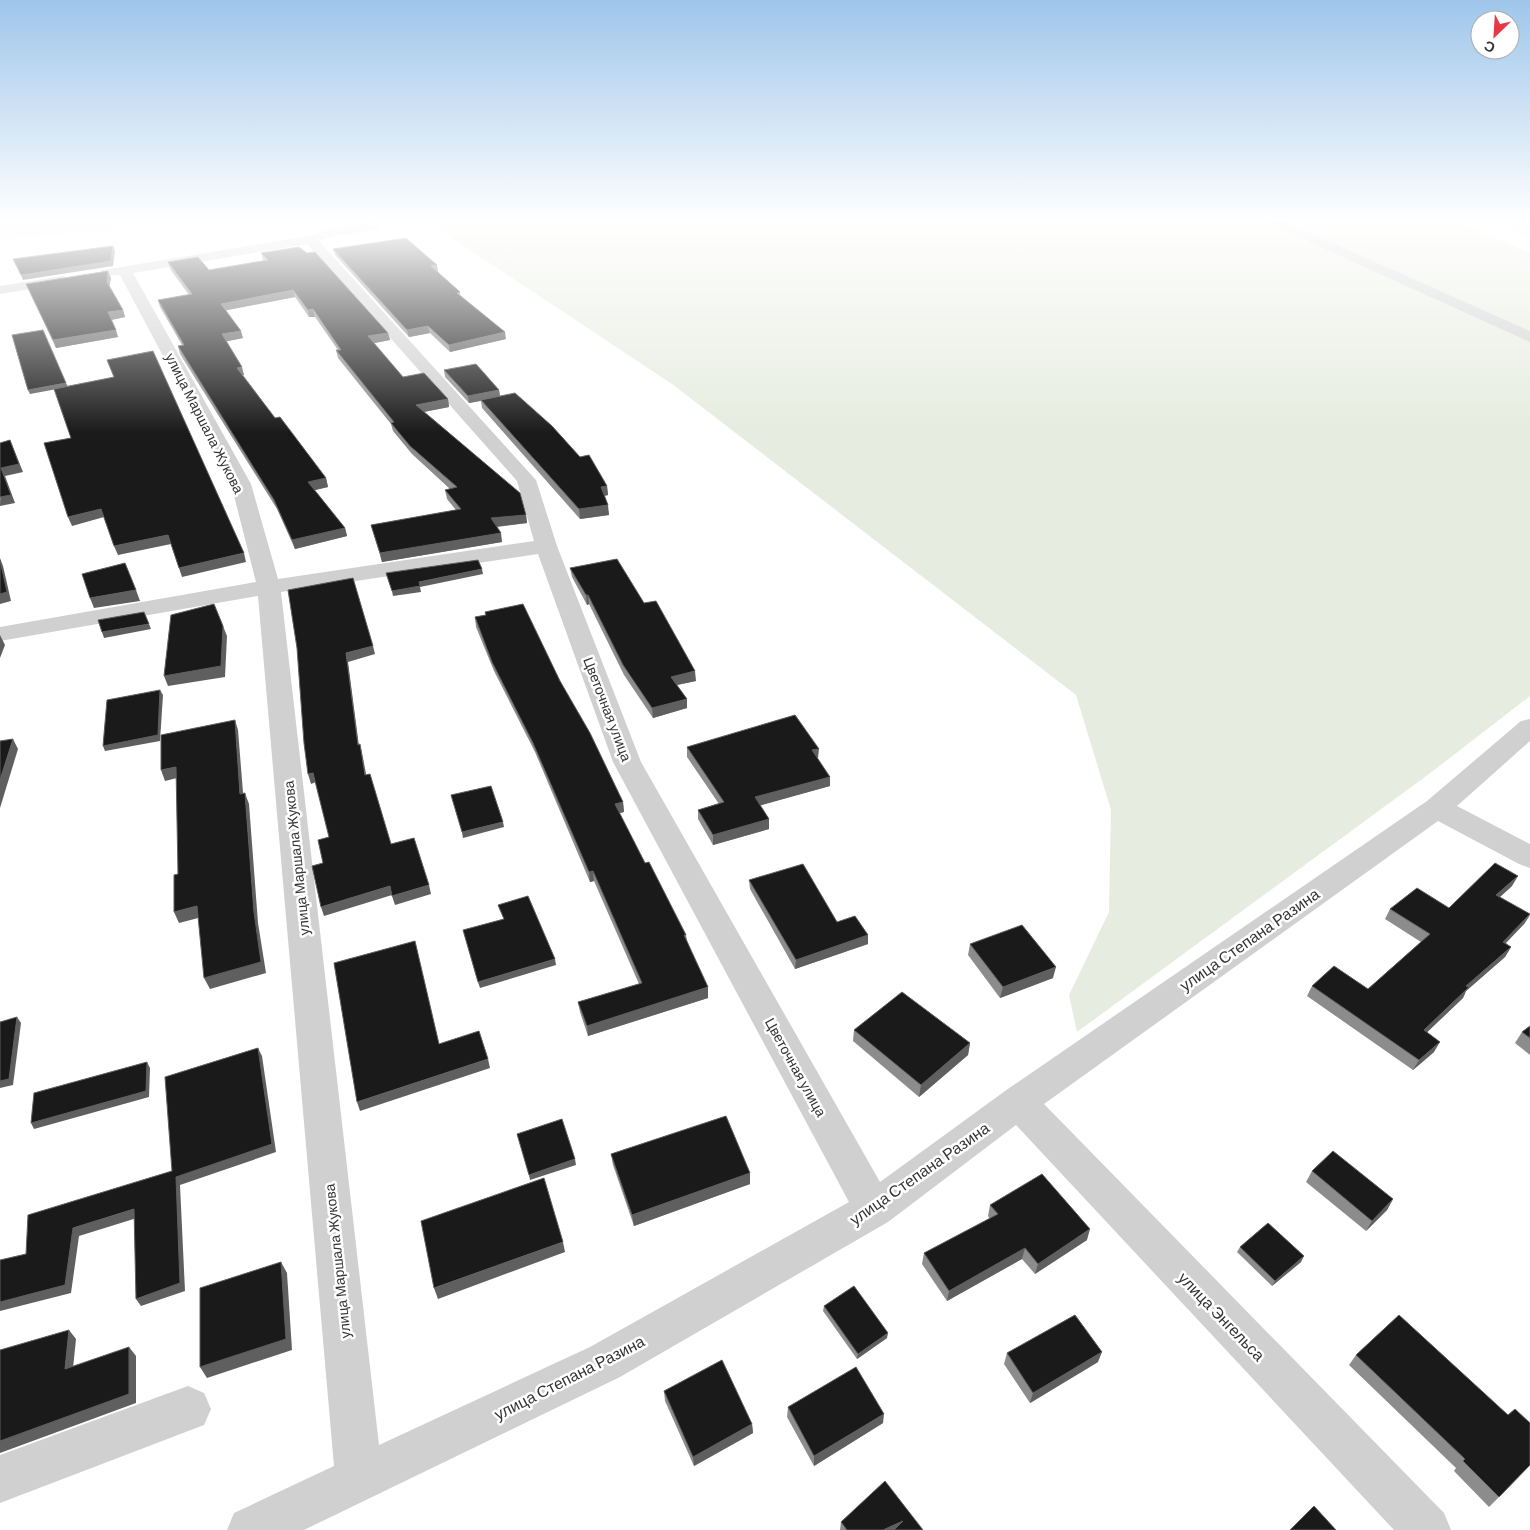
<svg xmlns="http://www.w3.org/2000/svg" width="1530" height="1530" font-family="Barlow,sans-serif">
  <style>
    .green { fill: #e6ecdf }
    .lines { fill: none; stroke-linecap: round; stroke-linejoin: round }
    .minor { fill: #d0d0d0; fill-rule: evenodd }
    .wall { fill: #8c8c8c }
    .shaded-wall { fill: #5f5f5f }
    .building { fill: #1a1a1a; stroke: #5f5f5f }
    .labels { text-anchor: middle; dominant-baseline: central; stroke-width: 5; stroke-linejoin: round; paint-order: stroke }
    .street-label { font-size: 14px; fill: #333; stroke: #fff }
    .near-street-label { font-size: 16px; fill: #333; stroke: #fff }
  </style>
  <rect width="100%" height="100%" fill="#fff"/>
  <g class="green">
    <polygon points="47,219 176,219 163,225 0,239 0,221"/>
    <polygon points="423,219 1453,219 1530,253 1530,696 1429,774 1077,1032 1069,995 1109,912 1111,810 1076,695 672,384"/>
    <polygon points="1483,219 1530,219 1530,239"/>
  </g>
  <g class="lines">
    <g class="minor">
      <polygon points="1263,219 1279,219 1530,331 1530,342 1265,222"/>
      <path d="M 375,222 L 381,226 L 380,229 L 335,236 L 319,241 L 536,480 L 557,546 L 641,762 L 880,1182 L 1005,1091 L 1427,801 L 1521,721 L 1530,719 L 1530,741 L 1457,806 L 1530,844 L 1530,868 L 1519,864 L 1438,821 L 1044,1104 L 1444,1513 L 1451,1530 L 1394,1530 L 1016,1125 L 888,1222 L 620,1377 L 304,1530 L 227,1530 L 234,1513 L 334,1466 L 258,596 L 0,641 L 0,627 L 256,582 L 231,484 L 120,275 L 103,276 L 101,273 L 103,270 L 308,236 L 333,228 ZM 307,244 L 517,481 L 534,541 L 278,579 L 251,484 L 133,273 ZM 538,554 L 613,762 L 849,1202 L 590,1347 L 379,1445 L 281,592 Z"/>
      <polygon points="63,276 70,280 68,283 0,294 0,286"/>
      <polygon points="188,1386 204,1393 211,1409 204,1425 0,1503 0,1455"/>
    </g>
  </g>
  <g class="wall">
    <polygon points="333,249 438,271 437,271 460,292 460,295 506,339 450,352 430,333 409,337 335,255"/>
    <polygon points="261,253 388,333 390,340 374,343 403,377 448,399 449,407 424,412 526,515 527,523 497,527 502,542 382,562 371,525 456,510 447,499 445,490 450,489 412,454 393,431 391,424 338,358 336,350 338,350 315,317 309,317 295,297 225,310 243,338 226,341 244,375 243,375 275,418 326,478 328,487 315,490 345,528 347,536 295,549 277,509 180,354 178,346 182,345 160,307 158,300 189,295 170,269 168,262 209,270 264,261 263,260"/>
    <polygon points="111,278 109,287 123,310 125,317 111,320 118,337 56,348 26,284"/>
    <polygon points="444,370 499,390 500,396 580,457 607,486 608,495 605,496 609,515 580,519 482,408 481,401 469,403 445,377"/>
    <polygon points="570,568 644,603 696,681 677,685 687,708 653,718 624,675 589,604 587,605 572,577"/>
    <polygon points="485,612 560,681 623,802 624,812 619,813 645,863 686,935 687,940 708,998 588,1036 580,1012 578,1002 639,984 594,881 590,882 535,752 494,671 476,627 475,617 486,615"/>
    <polygon points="687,747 818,758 817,758 830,786 760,805 769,819 769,829 713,845 698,819 698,810 719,804 687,757"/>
    <polygon points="749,880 837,922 868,935 868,944 795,969 750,889"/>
    <polygon points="1512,886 1500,897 1530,915 1524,924 1506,943 1511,947 1505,957 1466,991 1463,998 1427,1032 1434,1052 1413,1070 1307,996 1312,986 1368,989 1421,942 1385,919 1390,909 1449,908"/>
    <polygon points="970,944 1053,978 1000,998 968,955"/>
    <polygon points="1530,1026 1530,1055 1515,1043 1522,1032"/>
    <polygon points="854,1030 970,1043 968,1055 919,1097 853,1041"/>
    <polygon points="611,1154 750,1173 750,1184 634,1226 613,1165"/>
    <polygon points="1312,1171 1393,1199 1387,1210 1366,1231 1306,1182"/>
    <polygon points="990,1205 1087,1240 1035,1274 1022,1259 947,1301 922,1264 924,1253 990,1219 988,1216"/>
    <polygon points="1240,1247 1301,1262 1272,1286 1237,1252"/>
    <polygon points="824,1306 887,1338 857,1359 823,1311"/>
    <polygon points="1399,1315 1499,1497 1489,1507 1454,1471 1456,1468 1349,1365 1356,1355"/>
    <polygon points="1007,1353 1098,1362 1030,1403 1004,1364"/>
    <polygon points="664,1391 752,1424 753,1433 694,1466 665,1401"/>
    <polygon points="788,1407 883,1423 814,1466 787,1417"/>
    <polygon points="841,1522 923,1530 840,1530"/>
  </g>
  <g class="shaded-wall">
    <polygon points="113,246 115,251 113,266 23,280 21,275"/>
    <polygon points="437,265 438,271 432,272 431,266"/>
    <polygon points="108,271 111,278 109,290 107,282"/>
    <polygon points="293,290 295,297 223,311 221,304"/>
    <polygon points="313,309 315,317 309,317 308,310"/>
    <polygon points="123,310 125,317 111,320 108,312"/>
    <polygon points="428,326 430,333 409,337 407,330"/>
    <polygon points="116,330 118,337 56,348 53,340"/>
    <polygon points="241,331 243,338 224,342 222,334"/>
    <polygon points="505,332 506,339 450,352 449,345"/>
    <polygon points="388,333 390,340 370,344 368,336"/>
    <polygon points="242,367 244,375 240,375 237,368"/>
    <polygon points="66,383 68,387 30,394 28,390"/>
    <polygon points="499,390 500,397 469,403 468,396"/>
    <polygon points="448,399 449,407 418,413 416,405"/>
    <polygon points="10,440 23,472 5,476 15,503 0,506 1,468"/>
    <polygon points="326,478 328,487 311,491 308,482"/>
    <polygon points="607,486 608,495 602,496 601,487"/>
    <polygon points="608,505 609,515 580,519 579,509"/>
    <polygon points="101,509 104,517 72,526 68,517"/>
    <polygon points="526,515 527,523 493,527 491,518"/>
    <polygon points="345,528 347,536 295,549 292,540"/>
    <polygon points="501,533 502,542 382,562 380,553"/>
    <polygon points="168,535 171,544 118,555 114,546"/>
    <polygon points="244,553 246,562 182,577 179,568"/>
    <polygon points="0,558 3,566 11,601 0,604"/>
    <polygon points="482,569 483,574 420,587 421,592 393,596 392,591 419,582"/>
    <polygon points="136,590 140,601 94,608 90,598"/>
    <polygon points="586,595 588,595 589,604 587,605"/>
    <polygon points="149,624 151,629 104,638 102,632"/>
    <polygon points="223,626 227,636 225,677 168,686 164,676"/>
    <polygon points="0,635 5,645 0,658"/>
    <polygon points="373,646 375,654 348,662 360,754 358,745 346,653"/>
    <polygon points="695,671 696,681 672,686 671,677"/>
    <polygon points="160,690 163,695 160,741 105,751 103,746"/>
    <polygon points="687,699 687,708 653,718 652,708"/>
    <polygon points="235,720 238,730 244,805 240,794"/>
    <polygon points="13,739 18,749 0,808 0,780"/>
    <polygon points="360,744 362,753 368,784 365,775"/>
    <polygon points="819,749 818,758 812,760 812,750"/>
    <polygon points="176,767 181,777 165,781 161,770"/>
    <polygon points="313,773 316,782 311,784 308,774"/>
    <polygon points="830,777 830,786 755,807 755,797"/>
    <polygon points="245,793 249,804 258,923 266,973 210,989 204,978 254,912"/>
    <polygon points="623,802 624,812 616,814 615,804"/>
    <polygon points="769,819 769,829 713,845 713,835"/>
    <polygon points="503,822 504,827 463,838 462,832"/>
    <polygon points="593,871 594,881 590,882 589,872"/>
    <polygon points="1518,876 1512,886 1491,905 1496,895"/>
    <polygon points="429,885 431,894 395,905 392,896"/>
    <polygon points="390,886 392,895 324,916 321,907"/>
    <polygon points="197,906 202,917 179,923 174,912"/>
    <polygon points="1530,915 1524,924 1497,952 1503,942"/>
    <polygon points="868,935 868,944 795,969 796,960"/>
    <polygon points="1511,947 1505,957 1466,991 1463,998 1418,1041 1424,1030 1466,986"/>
    <polygon points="555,959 556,965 480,988 478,982"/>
    <polygon points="1056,967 1053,978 1000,998 1003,987"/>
    <polygon points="708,987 708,998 588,1036 587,1026"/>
    <polygon points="17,1017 21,1023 13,1085 0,1088 0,1081"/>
    <polygon points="1440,1042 1434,1052 1413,1070 1419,1060"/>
    <polygon points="970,1043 968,1055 919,1097 921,1085"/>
    <polygon points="258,1048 262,1056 276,1152 180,1185 185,1291 141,1306 136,1299 176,1177"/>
    <polygon points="488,1059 490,1068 360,1111 357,1102"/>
    <polygon points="147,1062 150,1068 149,1097 34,1129 31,1123"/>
    <polygon points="575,1159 576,1165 530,1180 529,1175"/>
    <polygon points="750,1173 750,1184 634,1226 632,1215"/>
    <polygon points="1393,1199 1387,1210 1366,1231 1372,1221"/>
    <polygon points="134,1209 140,1217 79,1236 71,1293 0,1311 0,1302 73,1228"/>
    <polygon points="1090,1229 1087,1240 1035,1274 1038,1264"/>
    <polygon points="563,1242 565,1252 438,1299 434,1288"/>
    <polygon points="1025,1248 1022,1259 947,1301 949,1291"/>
    <polygon points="1304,1256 1301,1262 1272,1286 1275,1281"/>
    <polygon points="281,1262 287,1273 292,1350 207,1378 200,1367"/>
    <polygon points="69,1330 76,1339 72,1378 65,1369"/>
    <polygon points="888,1333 887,1338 857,1359 858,1354"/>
    <polygon points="129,1347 136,1356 136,1403 0,1453 0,1441"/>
    <polygon points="1102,1352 1098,1362 1030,1403 1033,1393"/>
    <polygon points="884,1414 883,1423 814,1466 814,1456"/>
    <polygon points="752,1424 753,1433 694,1466 693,1457"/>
    <polygon points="903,1521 901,1530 883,1530"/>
  </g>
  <g class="building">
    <polygon points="406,238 437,265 431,266 460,292 457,293 505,332 449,345 428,326 407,330 333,249"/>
    <polygon points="113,246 111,261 21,275 13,259"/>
    <polygon points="299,247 307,253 315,252 388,333 368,336 403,377 424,373 448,399 416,405 520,493 526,515 491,518 501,533 380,553 371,525 461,509 445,490 457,487 410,446 391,423 394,422 336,350 341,350 313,309 308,310 293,290 221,304 241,331 222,334 242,367 237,368 275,418 280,417 326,478 308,482 345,528 292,540 274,500 178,346 184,345 158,300 192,294 168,262 198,257 209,270 268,260 261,253"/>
    <polygon points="108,271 107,282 123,310 108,312 116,330 53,340 26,284"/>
    <polygon points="43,330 66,383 28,390 12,335"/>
    <polygon points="153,351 244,553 179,568 168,535 114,546 101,509 68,517 44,443 71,438 54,389 114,377 107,360"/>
    <polygon points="476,364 499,390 468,396 444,370"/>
    <polygon points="515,393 552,426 580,457 589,455 607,486 601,487 608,505 579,509 481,400"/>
    <polygon points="10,440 19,464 1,468 11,495 0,497 0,443"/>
    <polygon points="617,559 644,603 656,601 695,671 671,677 687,699 652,708 623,665 588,595 586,595 570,568"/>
    <polygon points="0,560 7,592 0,594"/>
    <polygon points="478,560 482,569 419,582 420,586 392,591 386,573"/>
    <polygon points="125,563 136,590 90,598 82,574"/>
    <polygon points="353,578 373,646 346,653 358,745 360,744 365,775 370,774 391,844 414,838 429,885 392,896 390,886 321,907 312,866 323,863 318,840 329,837 313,773 308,774 304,743 297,648 288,590"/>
    <polygon points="214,604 223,626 221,666 164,676 171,615"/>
    <polygon points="523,604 560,681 590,733 623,802 615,804 645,863 649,862 686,935 684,935 708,987 587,1026 578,1002 642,983 593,871 589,872 533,743 492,662 475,617 486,615 485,612"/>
    <polygon points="144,612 149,624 102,632 98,620"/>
    <polygon points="160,690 158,735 103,746 107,700"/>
    <polygon points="795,715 819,749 812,750 830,777 755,797 769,819 713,835 698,810 724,802 687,747"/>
    <polygon points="235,720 240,794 245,793 254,912 261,962 204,978 197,906 174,912 174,875 178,874 176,767 161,770 161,735"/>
    <polygon points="13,739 0,780 0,741"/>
    <polygon points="491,786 503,822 462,832 451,795"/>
    <polygon points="1495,863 1518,876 1496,895 1530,914 1503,942 1511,947 1466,986 1469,987 1424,1030 1440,1042 1419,1060 1312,986 1334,966 1368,989 1430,934 1390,909 1417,888 1449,908"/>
    <polygon points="803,864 837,922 855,916 868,935 796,960 749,880"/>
    <polygon points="528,896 555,959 478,982 463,930 504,919 498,905"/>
    <polygon points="1022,925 1056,967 1003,987 970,944"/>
    <polygon points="415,941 439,1044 479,1031 488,1059 357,1102 334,963"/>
    <polygon points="902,992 970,1043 921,1085 854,1030"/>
    <polygon points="17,1017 9,1079 0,1081 0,1022"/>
    <polygon points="1530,1026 1530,1038 1522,1032"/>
    <polygon points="258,1048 272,1144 176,1177 180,1283 136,1299 134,1209 73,1228 65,1285 0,1302 0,1260 26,1254 28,1215 172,1171 165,1077"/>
    <polygon points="147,1062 146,1091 31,1123 34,1093"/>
    <polygon points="726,1116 750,1173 632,1215 611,1154"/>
    <polygon points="562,1119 575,1159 529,1175 517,1134"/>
    <polygon points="1333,1151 1393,1199 1372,1221 1312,1171"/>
    <polygon points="1042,1174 1090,1229 1038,1264 1025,1248 949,1291 924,1253 998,1214 990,1205"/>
    <polygon points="544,1178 563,1242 434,1288 421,1221"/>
    <polygon points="1268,1223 1304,1256 1275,1281 1240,1247"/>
    <polygon points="281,1262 286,1339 200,1367 200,1288"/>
    <polygon points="854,1286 888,1333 858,1354 824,1306"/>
    <polygon points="1075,1315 1102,1352 1033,1393 1007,1353"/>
    <polygon points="1399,1315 1508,1415 1515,1409 1530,1423 1530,1465 1499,1497 1463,1461 1465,1459 1356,1355"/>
    <polygon points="69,1330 65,1369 129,1347 129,1394 0,1441 0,1350"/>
    <polygon points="722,1360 752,1424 693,1457 664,1391"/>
    <polygon points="856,1367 884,1414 814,1456 788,1407"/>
    <polygon points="885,1481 923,1530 894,1530 903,1521 883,1530 847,1530 841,1522"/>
    <polygon points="1314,1506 1336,1530 1290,1530"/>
  </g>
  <linearGradient id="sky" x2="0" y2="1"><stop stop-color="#9ec6ea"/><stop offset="0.51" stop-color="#fff"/><stop offset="1" stop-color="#fff" stop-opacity="0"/></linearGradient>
  <rect width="1530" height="433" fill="url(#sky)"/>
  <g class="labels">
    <g class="street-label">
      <text transform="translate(205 423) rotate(63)">улица Маршала Жукова</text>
      <text transform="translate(608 709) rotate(69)">Цветочная улица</text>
      <text transform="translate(296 858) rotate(-96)">улица Маршала Жукова</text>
      <text transform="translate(796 1067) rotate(61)">Цветочная улица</text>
      <text transform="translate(337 1261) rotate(-96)">улица Маршала Жукова</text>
    </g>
    <g class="near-street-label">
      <text transform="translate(1249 939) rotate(-35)">улица Степана Разина</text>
      <text transform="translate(919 1173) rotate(-35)">улица Степана Разина</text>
      <text transform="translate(1222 1316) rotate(46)">улица Энгельса</text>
      <text transform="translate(569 1377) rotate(-27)">улица Степана Разина</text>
    </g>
  </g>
  <g transform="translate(1495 35) rotate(205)"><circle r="24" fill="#ffffff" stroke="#adadad"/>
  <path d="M0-4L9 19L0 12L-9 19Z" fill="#e63946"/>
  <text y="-8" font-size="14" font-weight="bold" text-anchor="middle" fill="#333333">С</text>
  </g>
</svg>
